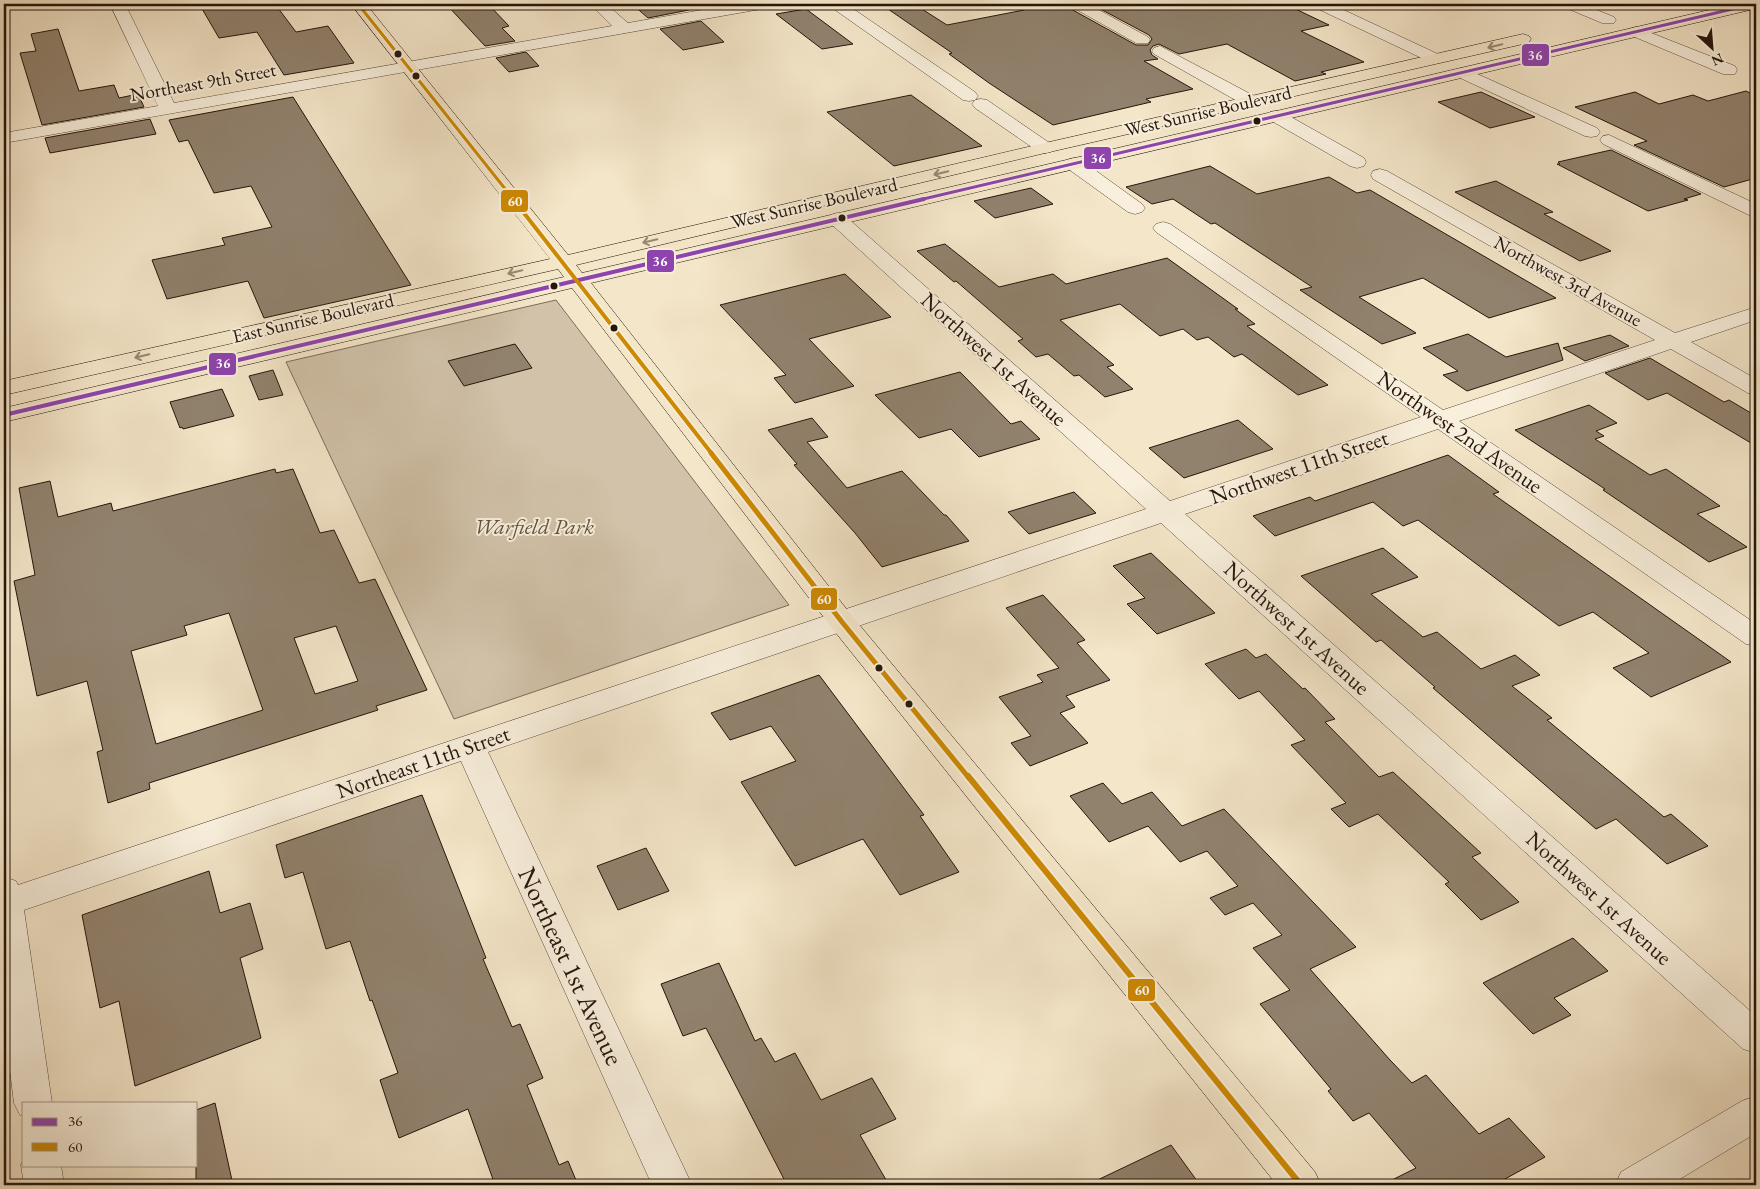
<svg xmlns="http://www.w3.org/2000/svg" width="1760" height="1189" font-family="'EB Garamond',serif">
  <style>
    .green { fill: #d1c2a9; stroke: #7b6c5a }
    .building { fill: #91826e; stroke: #25150b; fill-rule: evenodd }
    .lines { fill: none; stroke-linecap: round; stroke-linejoin: round }
    .minor-casing { stroke: #59493a; stroke-width: 1 }
    .major-casing { stroke: #25150b; stroke-width: 1 }
    .minor { fill: #f8efdc; fill-rule: evenodd }
    .major { fill: #f4e6c9; fill-rule: evenodd }
    .bus-1-far1-casing { stroke: #f8efdc; stroke-width: 5.5 }
    .bus-1-casing { stroke: #f8efdc; stroke-width: 7 }
    .bus-2-far3-casing { stroke: #f8efdc; stroke-width: 5.5 }
    .bus-2-far2-casing { stroke: #f8efdc; stroke-width: 7 }
    .bus-2-far1-casing { stroke: #f8efdc; stroke-width: 9 }
    .bus-2-casing { stroke: #f8efdc; stroke-width: 10 }
    .bus-1-far1 { stroke: #8e44ad; stroke-width: 3 }
    .bus-1 { stroke: #8e44ad; stroke-width: 4 }
    .bus-2-far3 { stroke: #cd8902; stroke-width: 3 }
    .bus-2-far2 { stroke: #cd8902; stroke-width: 4 }
    .bus-2-far1 { stroke: #cd8902; stroke-width: 5 }
    .bus-2 { stroke: #cd8902; stroke-width: 6 }
    .oneway { stroke: #978874 }
    .bus-dot { fill: #25150b; stroke: #f8efdc; stroke-width: 2 }
    .labels { text-anchor: middle; dominant-baseline: central; stroke-width: 4; stroke-linejoin: round; paint-order: stroke }
    .far-street-label { font-size: 19px; fill: #25150b; stroke: #f8efdc }
    .street-label { font-size: 22px; fill: #25150b; stroke: #f8efdc }
    .park-label { font-size: 22px; font-style: italic; fill: #615242; stroke: #f8efdc }
    .near-street-label { font-size: 26px; fill: #25150b; stroke: #f8efdc }
    .line-badge { stroke: #f8efdc; stroke-width: 2 }
    .badge-label { font-size: 14px; text-anchor: middle; font-weight: bold; fill: #fff }
  </style>
  <rect width="100%" height="100%" fill="#f4e6c9"/>
  <filter id="stains"><feTurbulence type="fractalNoise" baseFrequency=".004" numOctaves="4"/><feColorMatrix values="0 0 0 0 .2 0 0 0 0 .09 0 0 0 0 .02 0 0 0 .5 -.17"/></filter>
  <radialGradient id="worn" r=".72"><stop offset=".6" stop-color="#630" stop-opacity="0"/><stop offset="1" stop-color="#630" stop-opacity=".3"/></radialGradient>
  <polygon class="green" points="556,300 789,605 454,719 286,362"/>
  <g class="building">
    <polygon points="224,4 275,4 296,32 328,26 354,63 284,75 257,32 219,38 201,7"/>
    <polygon points="446,4 488,4 509,26 502,28 515,41 485,46"/>
    <polygon points="632,4 681,4 689,10 648,18"/>
    <polygon points="891,4 914,4 947,25 1024,10 1014,4 1067,4 1071,9 1136,45 1148,45 1152,39 1149,35 1091,4 1285,4 1329,25 1301,31 1364,62 1321,72 1326,74 1295,81 1227,44 1179,54 1159,44 1153,46 1150,50 1152,55 1158,59 1144,61 1193,89 1146,99 1151,102 1053,125 989,83 949,54 952,53 888,9"/>
    <polygon points="806,9 853,44 822,49 776,14"/>
    <polygon points="701,21 724,42 683,50 660,29"/>
    <polygon points="58,29 79,91 114,85 119,98 138,94 144,107 42,125 20,53 36,51 31,34"/>
    <polygon points="526,52 539,66 509,72 496,58"/>
    <polygon points="1746,91 1756,96 1756,178 1724,187 1634,145 1647,141 1575,107 1635,92 1659,104 1693,95 1708,101"/>
    <polygon points="1481,92 1535,117 1490,128 1438,102"/>
    <polygon points="911,95 982,146 894,166 827,112"/>
    <polygon points="293,97 411,285 264,318 248,281 167,299 152,260 225,245 222,238 272,227 251,186 214,193 188,140 179,142 169,120"/>
    <polygon points="150,119 156,134 50,153 45,138"/>
    <polygon points="1611,150 1701,194 1684,199 1688,200 1648,211 1557,164 1560,164 1558,162"/>
    <polygon points="1210,166 1257,194 1329,177 1357,193 1370,190 1556,298 1489,318 1423,278 1359,297 1416,333 1382,344 1300,290 1312,287 1215,223 1211,224 1173,199 1152,204 1126,187"/>
    <polygon points="1496,181 1553,212 1544,214 1611,251 1580,261 1455,192"/>
    <polygon points="1031,188 1053,204 995,218 974,201"/>
    <polygon points="945,244 999,287 1053,274 1066,284 1167,258 1238,309 1235,309 1255,324 1247,326 1328,385 1298,395 1242,354 1234,357 1208,337 1197,340 1183,329 1160,336 1120,304 1060,320 1114,365 1107,367 1133,389 1105,397 1079,375 1074,376 1048,354 1036,357 1018,341 1023,339 956,281 954,282 917,251"/>
    <polygon points="845,274 891,317 809,339 854,386 795,403 774,378 786,375 720,305"/>
    <polygon points="1468,334 1506,357 1558,343 1563,360 1467,391 1443,375 1458,371 1423,348"/>
    <polygon points="1610,335 1629,346 1585,361 1563,348"/>
    <polygon points="515,344 532,368 464,386 448,361"/>
    <polygon points="1650,358 1724,402 1729,400 1756,416 1756,446 1667,393 1648,400 1605,373"/>
    <polygon points="273,370 283,395 259,400 249,376"/>
    <polygon points="960,372 1011,424 1021,421 1040,439 979,457 951,429 919,438 875,395"/>
    <polygon points="222,389 234,416 183,429 182,427 180,428 170,402"/>
    <polygon points="1589,405 1617,423 1596,431 1604,436 1595,439 1650,475 1666,469 1720,506 1697,514 1747,547 1709,562 1603,490 1605,489 1515,430"/>
    <polygon points="812,418 828,437 807,442 847,488 902,471 944,515 946,515 969,541 882,567 855,533 794,465 797,464 768,430"/>
    <polygon points="1238,420 1273,449 1184,478 1149,448"/>
    <polygon points="1448,455 1499,492 1493,494 1731,662 1651,697 1613,668 1649,653 1593,612 1559,626 1418,520 1403,526 1373,502 1275,536 1253,516 1310,497 1315,501"/>
    <path d="M 275,469 L 276,473 L 293,469 L 320,533 L 334,530 L 359,583 L 375,579 L 427,690 L 376,706 L 378,710 L 149,783 L 150,789 L 108,803 L 97,752 L 103,750 L 87,681 L 37,696 L 14,581 L 35,575 L 19,488 L 50,481 L 58,517 L 111,503 L 113,511 ZM 229,613 L 263,710 L 156,744 L 131,651 L 187,635 L 184,626 ZM 336,626 L 358,681 L 315,694 L 294,638 Z"/>
    <polygon points="1074,492 1096,513 1029,534 1008,512"/>
    <polygon points="1383,548 1418,577 1371,594 1423,637 1437,632 1481,669 1515,655 1540,675 1512,686 1552,718 1547,720 1664,817 1671,814 1708,846 1667,864 1616,819 1596,829 1433,688 1435,687 1381,640 1376,642 1301,576"/>
    <polygon points="1151,553 1215,613 1157,634 1127,604 1145,598 1113,566"/>
    <polygon points="1043,595 1085,640 1077,643 1110,680 1066,696 1075,707 1060,713 1088,743 1030,766 1011,743 1031,736 999,697 1043,682 1037,675 1059,668 1006,608"/>
    <polygon points="1246,649 1256,658 1266,654 1303,689 1305,688 1335,719 1325,722 1379,777 1393,772 1481,853 1472,857 1519,902 1481,920 1445,884 1449,882 1378,814 1349,827 1331,809 1346,803 1291,745 1305,740 1259,691 1239,699 1205,664"/>
    <polygon points="819,675 924,815 920,816 959,872 900,895 863,839 795,866 741,782 796,761 771,726 730,740 711,713"/>
    <polygon points="1103,783 1122,804 1152,792 1182,826 1224,809 1356,947 1310,969 1390,1060 1412,1083 1426,1075 1479,1134 1509,1118 1545,1157 1494,1185 1382,1185 1416,1168 1369,1113 1353,1121 1328,1091 1331,1089 1260,1004 1290,990 1253,948 1282,935 1253,903 1225,915 1210,898 1238,886 1207,851 1180,862 1148,826 1109,842 1070,796"/>
    <polygon points="422,795 486,958 483,959 512,1027 520,1024 543,1078 527,1085 559,1165 568,1161 578,1185 495,1185 468,1109 399,1138 380,1080 398,1073 372,1000 370,1001 350,941 326,949 303,872 285,878 276,845"/>
    <polygon points="646,848 669,891 618,910 597,866"/>
    <polygon points="209,871 220,913 250,903 263,949 240,958 261,1038 135,1086 119,1001 100,1008 82,915"/>
    <polygon points="1573,938 1608,971 1554,998 1571,1015 1533,1034 1483,983"/>
    <polygon points="719,963 755,1041 761,1038 775,1062 795,1053 821,1100 872,1078 896,1119 860,1135 889,1185 787,1185 706,1028 683,1036 661,984"/>
    <polygon points="215,1103 233,1185 196,1185 196,1110"/>
    <polygon points="1171,1145 1200,1185 1087,1185"/>
  </g>
  <g class="lines">
    <defs>
      <g id="minor">
        <polygon points="110,4 125,4 174,103 612,26 590,4 606,4 628,23 736,4 769,4 766,7 761,9 4,143 4,133 158,106"/>
        <polygon points="829,4 846,4 975,92 978,96 975,100 969,101 963,100 831,7"/>
        <polygon points="1069,4 1088,4 1148,37 1150,40 1148,43 1136,43 1072,7"/>
        <polygon points="1311,4 1331,4 1442,56 1444,59 1442,62 1430,62 1314,7"/>
        <polygon points="1561,4 1582,4 1614,17 1616,20 1614,23 1602,23 1564,7"/>
        <polygon points="1636,27 1735,66 1737,70 1735,74 1723,74 1630,35 1628,32 1630,29"/>
        <polygon points="1160,46 1258,98 1261,102 1258,106 1252,107 1246,106 1154,54 1152,51 1154,48"/>
        <polygon points="1464,68 1597,128 1600,132 1597,136 1591,137 1585,136 1458,77 1456,73 1458,69"/>
        <polygon points="981,99 987,100 1051,144 1054,148 1051,152 1045,153 1039,152 975,108 972,104 975,100"/>
        <polygon points="1276,111 1282,112 1364,158 1366,162 1364,166 1357,168 1350,166 1270,120 1267,116 1270,112"/>
        <polygon points="1609,135 1756,204 1756,217 1749,215 1603,144 1600,140 1603,136"/>
        <polygon points="1074,158 1081,160 1142,204 1145,208 1142,212 1135,214 1128,212 1067,168 1065,164 1067,160"/>
        <polygon points="1380,169 1387,171 1675,333 1756,307 1756,320 1691,342 1756,379 1756,395 1748,393 1671,349 1459,421 1756,624 1756,646 1746,644 1438,429 1185,514 1756,1016 1756,1053 1743,1049 1161,523 488,752 692,1185 652,1185 461,761 24,910 52,1103 24,1103 24,1116 20,1115 14,1103 4,1022 4,877 16,881 18,885 1146,509 830,223 827,219 830,215 837,213 844,215 1170,501 1421,417 1156,232 1153,228 1156,224 1163,222 1170,224 1443,410 1655,340 1373,179 1371,175 1373,171"/>
        <polygon points="1756,1096 1756,1133 1670,1185 1615,1185 1621,1172 1742,1101"/>
        <polygon points="24,1160 24,1165 61,1165 64,1185 24,1185 21,1165"/>
      </g>
      <polygon id="major" points="351,4 366,4 568,255 1045,143 1523,34 1529,36 1531,39 1529,42 1523,44 1045,153 576,265 582,273 1735,4 1756,4 1756,8 1754,9 591,283 852,616 1315,1172 1321,1185 1277,1185 832,628 572,288 4,422 4,408 564,277 558,269 4,395 4,381 550,259"/>
    </defs>
    <use href="#minor" class="minor-casing"/>
    <use href="#major" class="major-casing"/>
    <use href="#minor" class="minor"/>
    <use href="#major" class="major"/>
    <defs>
      <polyline id="bus-1-far1" points="919,200 1754,4"/>
      <polyline id="bus-1" points="4,415 924,199"/>
      <polyline id="bus-2-far3" points="358,4 514,200"/>
      <polyline id="bus-2-far2" points="513,199 712,454"/>
      <polyline id="bus-2-far1" points="711,453 842,622 969,778"/>
      <polyline id="bus-2" points="968,776 1301,1185"/>
    </defs>
    <use href="#bus-1-far1" class="bus-1-far1-casing"/>
    <use href="#bus-1" class="bus-1-casing"/>
    <use href="#bus-2-far3" class="bus-2-far3-casing"/>
    <use href="#bus-2-far2" class="bus-2-far2-casing"/>
    <use href="#bus-2-far1" class="bus-2-far1-casing"/>
    <use href="#bus-2" class="bus-2-casing"/>
    <use href="#bus-1-far1" class="bus-1-far1"/>
    <use href="#bus-1" class="bus-1"/>
    <use href="#bus-2-far3" class="bus-2-far3"/>
    <use href="#bus-2-far2" class="bus-2-far2"/>
    <use href="#bus-2-far1" class="bus-2-far1"/>
    <use href="#bus-2" class="bus-2"/>
  </g>
  <defs><path id="oneway-shaft" d="M-6 0H5M1.5-3L5.5 0L1.5 3" fill="none" stroke-width="1.6" stroke-linecap="round" stroke-linejoin="round" transform="scale(1.25)"/></defs>
  <g class="oneway">
    <use href="#oneway-shaft" transform="translate(1495 46) rotate(167)"/>
    <use href="#oneway-shaft" transform="translate(941 173) rotate(167)"/>
    <use href="#oneway-shaft" transform="translate(650 241) rotate(167)"/>
    <use href="#oneway-shaft" transform="translate(515 272) rotate(167)"/>
    <use href="#oneway-shaft" transform="translate(142 356) rotate(167)"/>
  </g>
  <g class="bus-dot">
    <circle cx="398" cy="54" r="4.5"/>
    <circle cx="416" cy="76" r="4.5"/>
    <circle cx="1257" cy="121" r="4.5"/>
    <circle cx="842" cy="218" r="4.5"/>
    <circle cx="554" cy="286" r="4.5"/>
    <circle cx="614" cy="328" r="4.5"/>
    <circle cx="879" cy="668" r="4.5"/>
    <circle cx="909" cy="704" r="4.5"/>
  </g>
  <g class="labels">
    <g class="far-street-label">
      <text transform="translate(203 82) rotate(-10)">Northeast 9th Street</text>
      <text transform="translate(1208 111) rotate(-13)">West Sunrise Boulevard</text>
      <text transform="translate(814 203) rotate(-13)">West Sunrise Boulevard</text>
      <text transform="translate(1568 281) rotate(29)">Northwest 3rd Avenue</text>
      <text transform="translate(313 318) rotate(-13)">East Sunrise Boulevard</text>
    </g>
    <g class="street-label">
      <text transform="translate(994 359) rotate(42)">Northwest 1st Avenue</text>
      <text transform="translate(1460 432) rotate(35)">Northwest 2nd Avenue</text>
      <text transform="translate(1299 467) rotate(-19)">Northwest 11th Street</text>
      <text transform="translate(1297 628) rotate(42)">Northwest 1st Avenue</text>
      <text transform="translate(423 762) rotate(-19)">Northeast 11th Street</text>
      <text transform="translate(1599 898) rotate(42)">Northwest 1st Avenue</text>
    </g>
    <g class="park-label">
      <text x="534" y="526">Warfield Park</text>
    </g>
    <g class="near-street-label">
      <text transform="translate(571 966) rotate(65)">Northeast 1st Avenue</text>
    </g>
  </g>
  <g class="line-badge">
    <rect x="1521" y="43" width="29" height="24" rx="5" fill="#8e44ad"/>
    <rect x="1083" y="146" width="29" height="24" rx="5" fill="#8e44ad"/>
    <rect x="500" y="189" width="29" height="24" rx="5" fill="#cd8902"/>
    <rect x="646" y="249" width="29" height="24" rx="5" fill="#8e44ad"/>
    <rect x="208" y="352" width="29" height="24" rx="5" fill="#8e44ad"/>
    <rect x="810" y="587" width="28" height="24" rx="5" fill="#cd8902"/>
    <rect x="1127" y="978" width="29" height="24" rx="5" fill="#cd8902"/>
  </g>
  <g class="badge-label">
    <text x="1535" y="60">36</text>
    <text x="1098" y="163">36</text>
    <text x="515" y="206">60</text>
    <text x="660" y="266">36</text>
    <text x="223" y="368">36</text>
    <text x="824" y="604">60</text>
    <text x="1142" y="995">60</text>
  </g>
  <rect width="1760" height="1189" fill="none" stroke="#f4e6c9" stroke-width="20"/>
  <rect x="5" y="5" width="1750" height="1179" fill="none" stroke="#25150b" stroke-width="2.5"/>
  <rect x="10" y="10" width="1740" height="1169" fill="none" stroke="#25150b"/>
  <rect x="22" y="1102" width="175" height="65" fill="#f8efdc" stroke="#a49888"/>
  <rect x="32" y="1118" width="25" height="8" fill="#8e44ad" stroke="#a49888"/>
  <text x="68" y="1126" font-size="15" fill="#25150b">36</text>
  <rect x="32" y="1143" width="25" height="8" fill="#cd8902" stroke="#a49888"/>
  <text x="68" y="1152" font-size="15" fill="#25150b">60</text>
  <g transform="translate(1712 48) rotate(154)" stroke="#f8efdc" stroke-width="4" paint-order="stroke">
  <path d="M0-4L9 19L0 12L-9 19Z" fill="#25150b"/>
  <text y="-8" font-size="14" font-weight="bold" text-anchor="middle" fill="#25150b">N</text>
  </g>
  <rect width="100%" height="100%" filter="url(#stains)"/>
  <rect width="100%" height="100%" fill="url(#worn)"/>
</svg>
